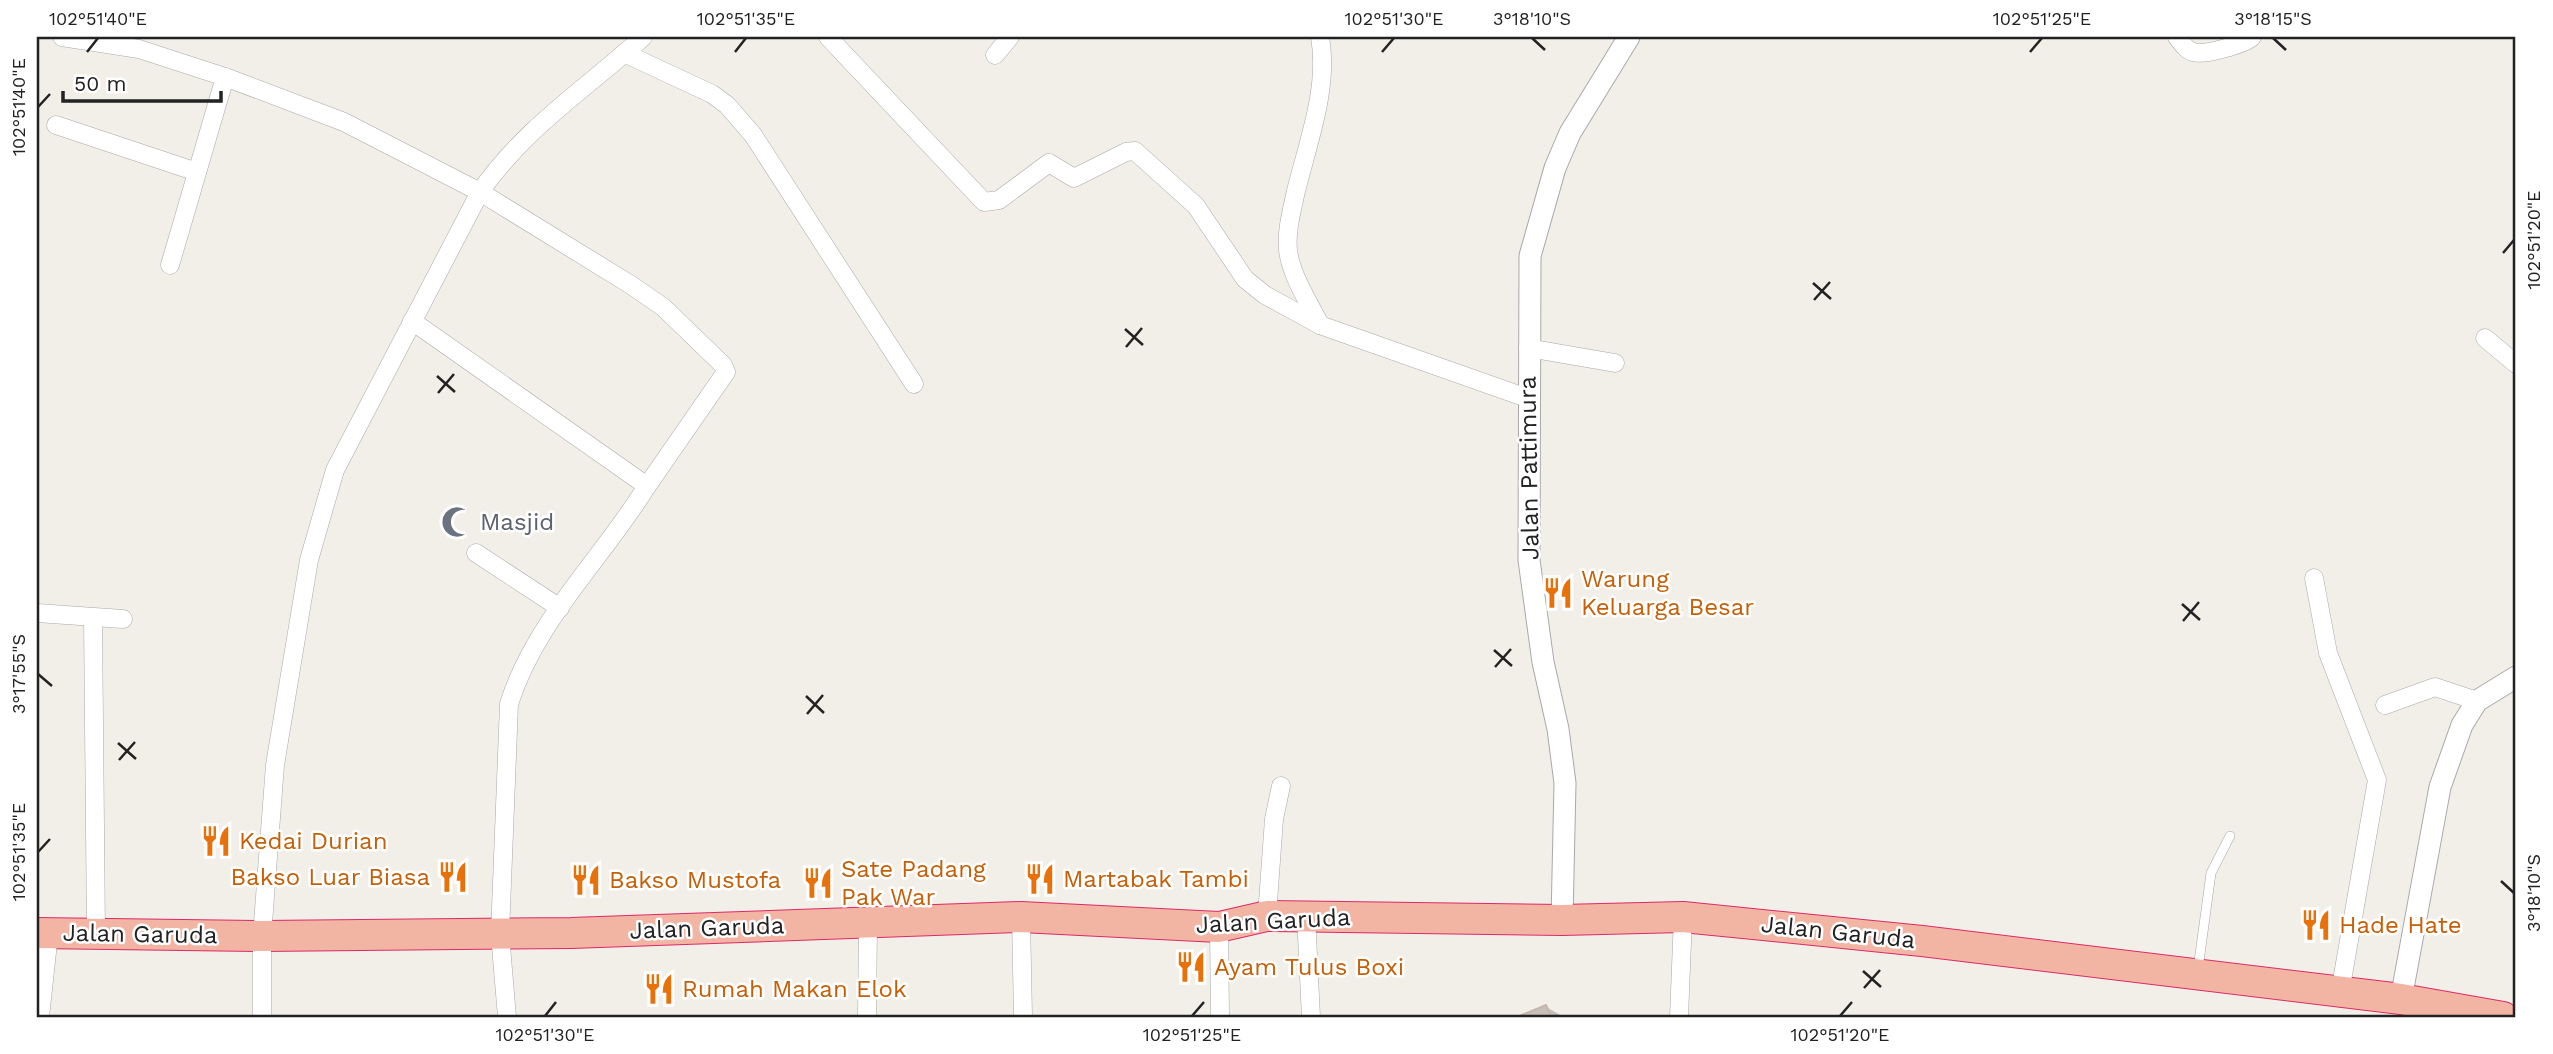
<svg xmlns="http://www.w3.org/2000/svg" width="2553" height="1054" font-family="'Work Sans',sans-serif">
  <style>
    .shadow { fill: #0003 }
    .building { fill: #c7bfb8; stroke: #c4b6ab; stroke-width: 2 }
    .lines { fill: none; stroke-linecap: round; stroke-linejoin: round }
    .service-casing { stroke: #a9a9a9; stroke-width: 10 }
    .minor-casing { stroke: #a9a9a9; stroke-width: 19 }
    .tertiary-casing { stroke: #a9a9a9; stroke-width: 23 }
    .trunk-casing { stroke: #dc2a67; stroke-width: 32 }
    .service { stroke: #fff; stroke-width: 9 }
    .minor { stroke: #fff; stroke-width: 18 }
    .tertiary { stroke: #fff; stroke-width: 21 }
    .trunk { stroke: #f2b4a3; stroke-width: 30 }
    .ticks { fill: none; stroke: #222; stroke-width: 2.5 }
    .labels { text-anchor: middle; dominant-baseline: central; stroke-width: 5; stroke-linejoin: round; paint-order: stroke }
    .street-label { font-size: 24px; fill: #222; stroke: #fff }
    .worship-label { font-size: 24px; fill: #5b616d; stroke: #fff; text-anchor: start }
    .food-label { font-size: 24px; fill: #c56008; stroke: #fff; text-anchor: start }
    .neatline { fill: none; stroke: #222; stroke-width: 2.5 }
    .ticks-label { font-size: 18px; text-anchor: middle; fill: #222 }
  </style>
  <rect width="100%" height="100%" fill="#f2efe9"/>
  <polygon class="shadow" points="1546,1007 1564,1017 1521,1017"/>
  <polygon class="building" points="1546,1005 1551,1017 1517,1017"/>
  <g class="lines">
    <defs>
      <polyline id="service" points="2198,969 2211,873 2230,836"/>
      <g id="minor">
        <polyline points="62,37 139,49 225,77 344,122 480,192 631,285 663,307 723,365 726,372 647,486"/>
        <polyline points="828,37 984,202 999,200 1049,163 1074,178 1126,152 1135,151 1196,206 1245,279 1265,295 1320,325 1530,399"/>
        <path d="M 1320,37 C 1329,88 1308,142 1296,191 C 1292,210 1286,231 1288,250 C 1291,276 1309,302 1320,325"/>
        <path d="M 2177,37 C 2181,42 2186,50 2193,52 C 2204,56 2244,44 2252,37"/>
        <polyline points="624,53 712,94 727,105 753,135 914,384"/>
        <polyline points="995,55 1010,37"/>
        <polyline points="56,125 197,172"/>
        <polyline points="170,265 225,77"/>
        <path d="M 412,321 L 647,486 C 602,559 535,621 509,704 L 500,934 L 507,1017"/>
        <polyline points="2485,338 2516,364"/>
        <polyline points="1528,348 1615,363"/>
        <polyline points="476,553 560,608"/>
        <polyline points="2314,578 2328,653 2377,780 2340,992"/>
        <polyline points="37,613 123,619"/>
        <polyline points="93,618 96,934"/>
        <polyline points="2385,705 2435,687 2477,701"/>
        <polyline points="1267,916 1274,819 1281,786"/>
        <polyline points="1306,916 1311,1017"/>
        <polyline points="1021,917 1023,1017"/>
        <polyline points="1219,927 1220,1017"/>
        <polyline points="40,1017 49,933"/>
        <path d="M 262,1017 L 262,936 L 275,765 L 309,560 L 335,470 L 480,192 C 524,128 587,88 643,37"/>
        <polyline points="867,1017 868,921"/>
        <polyline points="1679,1017 1683,917"/>
      </g>
      <g id="tertiary">
        <polyline points="1562,920 1565,783 1558,729 1543,662 1529,560 1530,256 1555,168 1570,133 1629,37"/>
        <polyline points="2401,999 2440,787 2462,725 2477,701 2516,677"/>
      </g>
      <polyline id="trunk" points="37,933 262,936 571,933 1021,917 1219,927 1267,916 1562,920 1683,917 1922,941 2401,999 2503,1017"/>
    </defs>
    <use href="#service" class="service-casing"/>
    <use href="#minor" class="minor-casing"/>
    <use href="#tertiary" class="tertiary-casing"/>
    <use href="#trunk" class="trunk-casing"/>
    <use href="#service" class="service"/>
    <use href="#minor" class="minor"/>
    <use href="#tertiary" class="tertiary"/>
    <use href="#trunk" class="trunk"/>
  </g>
  <path class="ticks" d="M 1532,38 L 1545,50M 2273,38 L 2286,50M 87,52 L 98,38M 735,52 L 746,38M 1382,52 L 1394,38M 2030,52 L 2042,38M 38,107 L 50,94M 2503,253 L 2514,240M 1813,283 L 1831,299M 1814,300 L 1830,282M 1125,329 L 1143,345M 1126,347 L 1142,328M 437,376 L 455,392M 438,393 L 454,374M 2182,604 L 2200,620M 2183,621 L 2199,602M 1494,650 L 1512,666M 1495,667 L 1511,649M 38,674 L 52,686M 806,696 L 824,713M 807,714 L 823,695M 118,743 L 136,759M 119,760 L 135,742M 38,852 L 50,839M 2501,881 L 2514,893M 1863,971 L 1881,987M 1864,988 L 1880,970M 545,1016 L 556,1002M 1192,1016 L 1204,1002M 1840,1016 L 1852,1002"/>
  <defs>
    <symbol id="mosque-bare" viewBox="-9 -9 18 18"><path d="M3.5-4.9A6 6 0 1 0 3.5 4.9A5 5 0 1 1 3.5-4.9Z" fill="#6b7280" stroke="#fff" stroke-width="2.5" paint-order="stroke"/></symbol>
    <symbol id="restaurant-bare" viewBox="-9 -9 18 18"><path d="M-5-6h1v4h1v-4h1v4h1v-4h1v5L-1.5 .5V6h-2V.5L-5-1ZM5-6V6H3V1.5H1.5Q1.5-4 5-6Z" fill="#e8710a" stroke="#fff" stroke-width="2.5" paint-order="stroke"/></symbol>
  </defs>
  <g fill-rule="evenodd">
    <use href="#mosque-bare" x="435" y="500" width="44" height="44"/>
    <use href="#restaurant-bare" x="1536" y="571" width="44" height="44"/>
    <use href="#restaurant-bare" x="194" y="819" width="44" height="44"/>
    <use href="#restaurant-bare" x="431" y="855" width="44" height="44"/>
    <use href="#restaurant-bare" x="1018" y="857" width="44" height="44"/>
    <use href="#restaurant-bare" x="564" y="858" width="44" height="44"/>
    <use href="#restaurant-bare" x="796" y="861" width="44" height="44"/>
    <use href="#restaurant-bare" x="2294" y="903" width="44" height="44"/>
    <use href="#restaurant-bare" x="1169" y="945" width="44" height="44"/>
    <use href="#restaurant-bare" x="637" y="967" width="44" height="44"/>
  </g>
  <g class="labels">
    <g class="street-label">
      <text transform="translate(1529 468) rotate(-91)">Jalan Pattimura</text>
      <text transform="translate(1273 921) rotate(-3)">Jalan Garuda</text>
      <text transform="translate(707 928) rotate(-2)">Jalan Garuda</text>
      <text transform="translate(1838 932) rotate(6)">Jalan Garuda</text>
      <text transform="translate(140 934) rotate(1)">Jalan Garuda</text>
    </g>
    <g class="worship-label">
      <text x="480" y="522">Masjid</text>
    </g>
    <g class="food-label">
      <text x="1581" y="579">Warung<tspan x="1581" dy="28">Keluarga Besar</tspan></text>
      <text x="239" y="841">Kedai Durian</text>
      <text x="841" y="869">Sate Padang<tspan x="841" dy="28">Pak War</tspan></text>
      <text x="430" y="877" text-anchor="end">Bakso Luar Biasa</text>
      <text x="1063" y="879">Martabak Tambi</text>
      <text x="609" y="880">Bakso Mustofa</text>
      <text x="2339" y="925">Hade Hate</text>
      <text x="1214" y="967">Ayam Tulus Boxi</text>
      <text x="682" y="989">Rumah Makan Elok</text>
    </g>
  </g>
  <rect width="2553" height="1054" fill="none" stroke="#ffffff" stroke-width="77"/>
  <path d="M63 91v10h158v-10" fill="none" stroke="#222222" stroke-width="3.5"/>
  <text x="74" y="91" font-size="21" fill="#222222" stroke="#ffffff" stroke-width="5" paint-order="stroke">50 m</text>
  <rect x="38" y="38" width="2476" height="978" class="neatline"/>
  <g class="ticks-label">
    <text x="98" y="25">102°51'40"E</text>
    <text x="746" y="25">102°51'35"E</text>
    <text x="1394" y="25">102°51'30"E</text>
    <text x="1532" y="25">3°18'10"S</text>
    <text x="2042" y="25">102°51'25"E</text>
    <text x="2273" y="25">3°18'15"S</text>
    <text transform="translate(19 107) rotate(-90)" y="6">102°51'40"E</text>
    <text transform="translate(2534 240) rotate(-90)" y="6">102°51'20"E</text>
    <text transform="translate(19 674) rotate(-90)" y="6">3°17'55"S</text>
    <text transform="translate(19 852) rotate(-90)" y="6">102°51'35"E</text>
    <text transform="translate(2534 893) rotate(-90)" y="6">3°18'10"S</text>
    <text x="545" y="1041">102°51'30"E</text>
    <text x="1192" y="1041">102°51'25"E</text>
    <text x="1840" y="1041">102°51'20"E</text>
  </g>
</svg>
